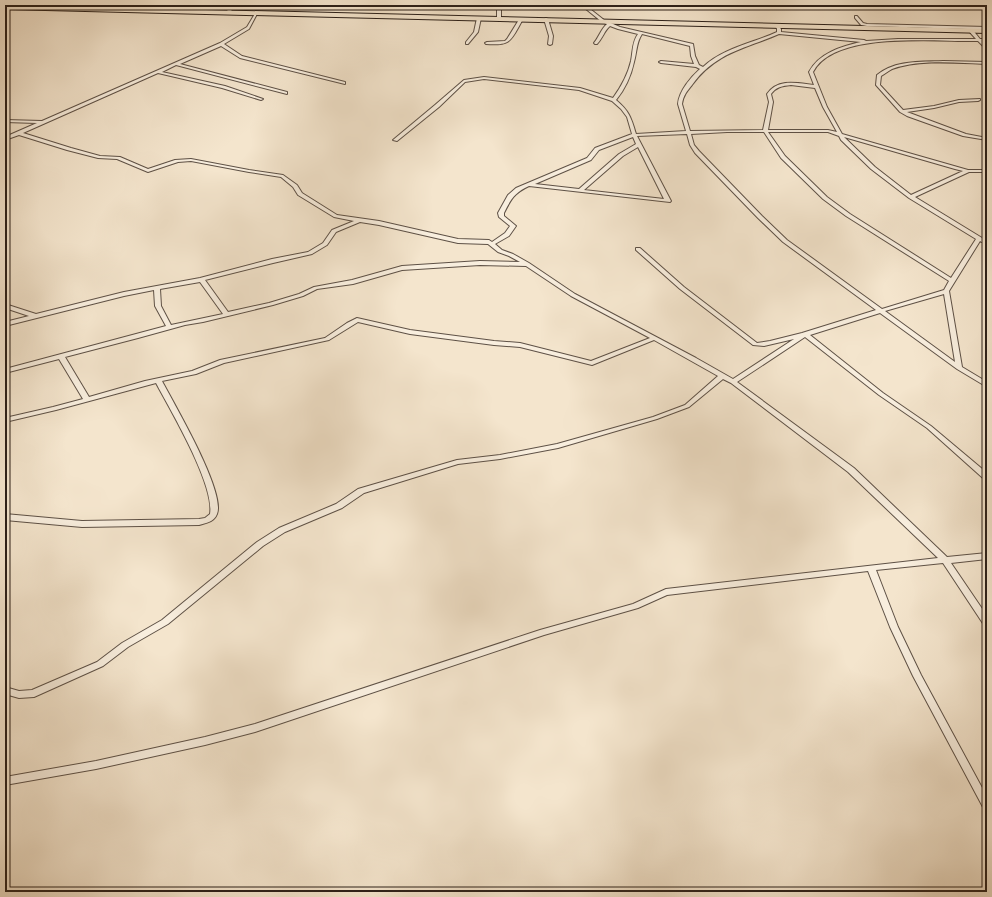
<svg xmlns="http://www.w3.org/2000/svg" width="992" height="897" font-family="Vollkorn,serif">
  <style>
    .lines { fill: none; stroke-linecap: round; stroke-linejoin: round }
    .minor-casing { stroke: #5e5146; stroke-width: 2 }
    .primary-casing { stroke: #2c2019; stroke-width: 2 }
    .minor { fill: #f8eede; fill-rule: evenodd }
    .primary { fill: #f4e5cd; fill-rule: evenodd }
  </style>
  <rect width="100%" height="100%" fill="#f4e5cd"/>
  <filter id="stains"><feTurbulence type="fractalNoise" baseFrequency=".005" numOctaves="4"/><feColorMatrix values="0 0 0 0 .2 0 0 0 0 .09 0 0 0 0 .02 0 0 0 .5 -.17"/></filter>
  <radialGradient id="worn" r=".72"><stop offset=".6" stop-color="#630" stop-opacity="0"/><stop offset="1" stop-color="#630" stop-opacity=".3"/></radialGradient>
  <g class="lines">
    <defs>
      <g id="minor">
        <polygon points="229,5 233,5 231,12 229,13 227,12"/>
        <polygon points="497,5 501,5 501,18 499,19 497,18"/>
        <path d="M 581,5 L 585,5 L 604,20 L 620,27 L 693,44 L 695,56 L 699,65 L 703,67 C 723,48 753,43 777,32 L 777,29 L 775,25 L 777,24 L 781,29 L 781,32 L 864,40 L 866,41 L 898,39 L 976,39 L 967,29 L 867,26 L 861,25 L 855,18 L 855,16 L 857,16 L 863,23 L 867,24 L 987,27 L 987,29 L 972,29 L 980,39 L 987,39 L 987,41 L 982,41 L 987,47 L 987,50 L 978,41 C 938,42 834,30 813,72 L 827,107 L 842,134 L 968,170 L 987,170 L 987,172 L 969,172 L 915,197 L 987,241 L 987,245 L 980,241 L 949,291 L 962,367 L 987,382 L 987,387 L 957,369 L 880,313 L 810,335 L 883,393 L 931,426 L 987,473 L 987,479 L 984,479 L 927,428 L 879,395 L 805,337 L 737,382 L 854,468 L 947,557 L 987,553 L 987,559 L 951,563 L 987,616 L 987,626 L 984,625 L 943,563 L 876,570 L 898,627 L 921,675 L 987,797 L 987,810 L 984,809 L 913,676 L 890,627 L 868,571 L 667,595 L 638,608 L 544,635 L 255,732 L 205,745 L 96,769 L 5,785 L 5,777 L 96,761 L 205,737 L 255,724 L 540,630 L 633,604 L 666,589 L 938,558 L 848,472 L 731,383 L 723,379 L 689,407 L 657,419 L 558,448 L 500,459 L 458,464 L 364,493 L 342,508 L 285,532 L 263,546 L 168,624 L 128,647 L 103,666 L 34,697 L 19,698 L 5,694 L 5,687 L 19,691 L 32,690 L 97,662 L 122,643 L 162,620 L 257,542 L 279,528 L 336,504 L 358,489 L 457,460 L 500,455 L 557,444 L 653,417 L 685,405 L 718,376 L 654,340 L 592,365 L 520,347 L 494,345 L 410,334 L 358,322 L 329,340 L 224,363 L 196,374 L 162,381 C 174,404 226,492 217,514 C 214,522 206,523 199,525 L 82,527 L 5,520 L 5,514 L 82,521 L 199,519 L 205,518 L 210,514 C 215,485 171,411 156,383 L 56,410 L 5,422 L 5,418 L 53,407 L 83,399 L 59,359 L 5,373 L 5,369 L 166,326 L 155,306 L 154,290 L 124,296 L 5,326 L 5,322 L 29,316 L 5,308 L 5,304 L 36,314 L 124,292 L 200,278 L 272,259 L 308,252 L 323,243 L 332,230 L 354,221 L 334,217 L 298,195 L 293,187 L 281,177 L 249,172 L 191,161 L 178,162 L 148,172 L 117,159 L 98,158 L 67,150 L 19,135 L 5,140 L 5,137 L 37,123 L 5,122 L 5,120 L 42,121 L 220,43 L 247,27 L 256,12 L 258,12 L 249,29 L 224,44 L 242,56 L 345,82 L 345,84 L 240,58 L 221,46 L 180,64 L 287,92 L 287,94 L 176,65 L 162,72 L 225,86 L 263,99 L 261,100 L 222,88 L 158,73 L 23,133 L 71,148 L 100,156 L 120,157 L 148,169 L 175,160 L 191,159 L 249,170 L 283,175 L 297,185 L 302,193 L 337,215 L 379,221 L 458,239 L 489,240 L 492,242 L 505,233 L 510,226 L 499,217 L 498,213 L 508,195 L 516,188 L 587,158 L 595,148 L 632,134 L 627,117 L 621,109 L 612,101 L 579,90 L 484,79 L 465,82 L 439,107 L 397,141 L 393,140 L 435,105 L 464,80 L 484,77 L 580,88 L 613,98 C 621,87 628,74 631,61 C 633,51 632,42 638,34 L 618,29 L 610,26 C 604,31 603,38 597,44 L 595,44 L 594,43 C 599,37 601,29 607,24 L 602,22 ZM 642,34 L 690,46 L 691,56 L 694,64 L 661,61 L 659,62 L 661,63 L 696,67 L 700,69 C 691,77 679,91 678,104 L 686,131 L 636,134 C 631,117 629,111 616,100 C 625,89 631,76 634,62 C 637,52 636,43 642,34 ZM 779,34 L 861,42 C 842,46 819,53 809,72 L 814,85 C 797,83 778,78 767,94 L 769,102 L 763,130 L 690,131 L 682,104 C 683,96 687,91 692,85 C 716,52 745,49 779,34 ZM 791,85 L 815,88 L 823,107 L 837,132 L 828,130 L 768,130 L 773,102 L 771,94 C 776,87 782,86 791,85 ZM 727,132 L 764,132 L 781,158 L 823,199 L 846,216 L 949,281 L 944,290 L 882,309 L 787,240 L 762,216 L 699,151 L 694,145 L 691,134 ZM 768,132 L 828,132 L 839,136 L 841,140 L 871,169 L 909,198 L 976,239 L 951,278 L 850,214 L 827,197 L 785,156 ZM 687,134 L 690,145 L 695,153 L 758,218 L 783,242 L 876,310 L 802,333 L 770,341 L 757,343 L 684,287 L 640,248 L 636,248 L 636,250 L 680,289 L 753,345 L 764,346 L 794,339 L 733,379 L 696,358 L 575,294 L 529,263 L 513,254 L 502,250 L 495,244 L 509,236 L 516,226 L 504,216 L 504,213 C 511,199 514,193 529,186 L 670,202 L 671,201 L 637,136 ZM 633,137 L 636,144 L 619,154 L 579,189 L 535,184 L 591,160 L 599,150 ZM 844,137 L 955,169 L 963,171 L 911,195 L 875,167 ZM 638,147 L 664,199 L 584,190 L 623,156 ZM 360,222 L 379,225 L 458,243 L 488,244 L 498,252 L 509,256 L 520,262 L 480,261 L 402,266 L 352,280 L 314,287 L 299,294 L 269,303 L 228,312 L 205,280 L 273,263 L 312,254 L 327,245 L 336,232 ZM 480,265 L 526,266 L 571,296 L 650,338 L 591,361 L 520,343 L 494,341 L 410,330 L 357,318 L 347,323 L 325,338 L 220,360 L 192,371 L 145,381 L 89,397 L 65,357 L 138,338 L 185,325 L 203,322 L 273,305 L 303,296 L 317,289 L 353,284 L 402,270 ZM 200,282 L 223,314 L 171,325 L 161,306 L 160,289 ZM 944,294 L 955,362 L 885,311 Z"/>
        <polygon points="479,17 481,18 478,32 468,44 466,44 466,42 474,32 477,18"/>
        <path d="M 520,18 L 523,19 C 511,40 512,46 486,44 L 485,43 L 487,42 L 505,41 L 507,39 Z"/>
        <polygon points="546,18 548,19 553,36 552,44 550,45 548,44 549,36 544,19"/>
        <path d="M 943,61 L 987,62 L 987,64 C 958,63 920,59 892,69 C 888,71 885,74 881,76 L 880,85 L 903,110 L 934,106 L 959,100 L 980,99 L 980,100 L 978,101 L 959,102 L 934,108 L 907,112 L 966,134 L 987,138 L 987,140 L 963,136 L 907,116 L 900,112 L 876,85 L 877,75 C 895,60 921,62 943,61 Z"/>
      </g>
      <polygon id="primary" points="5,5 987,29 987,33 5,9"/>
    </defs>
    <use href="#minor" class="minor-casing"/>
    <use href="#primary" class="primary-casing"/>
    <use href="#minor" class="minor"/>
    <use href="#primary" class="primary"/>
  </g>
  <rect width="992" height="897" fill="none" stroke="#f4e5cd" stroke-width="20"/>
  <rect x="6" y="6" width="980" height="885" fill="none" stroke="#2c2019" stroke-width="2"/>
  <rect x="10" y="10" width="972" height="877" fill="none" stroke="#2c2019"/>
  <rect width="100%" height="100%" filter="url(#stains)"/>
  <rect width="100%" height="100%" fill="url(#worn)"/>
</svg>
